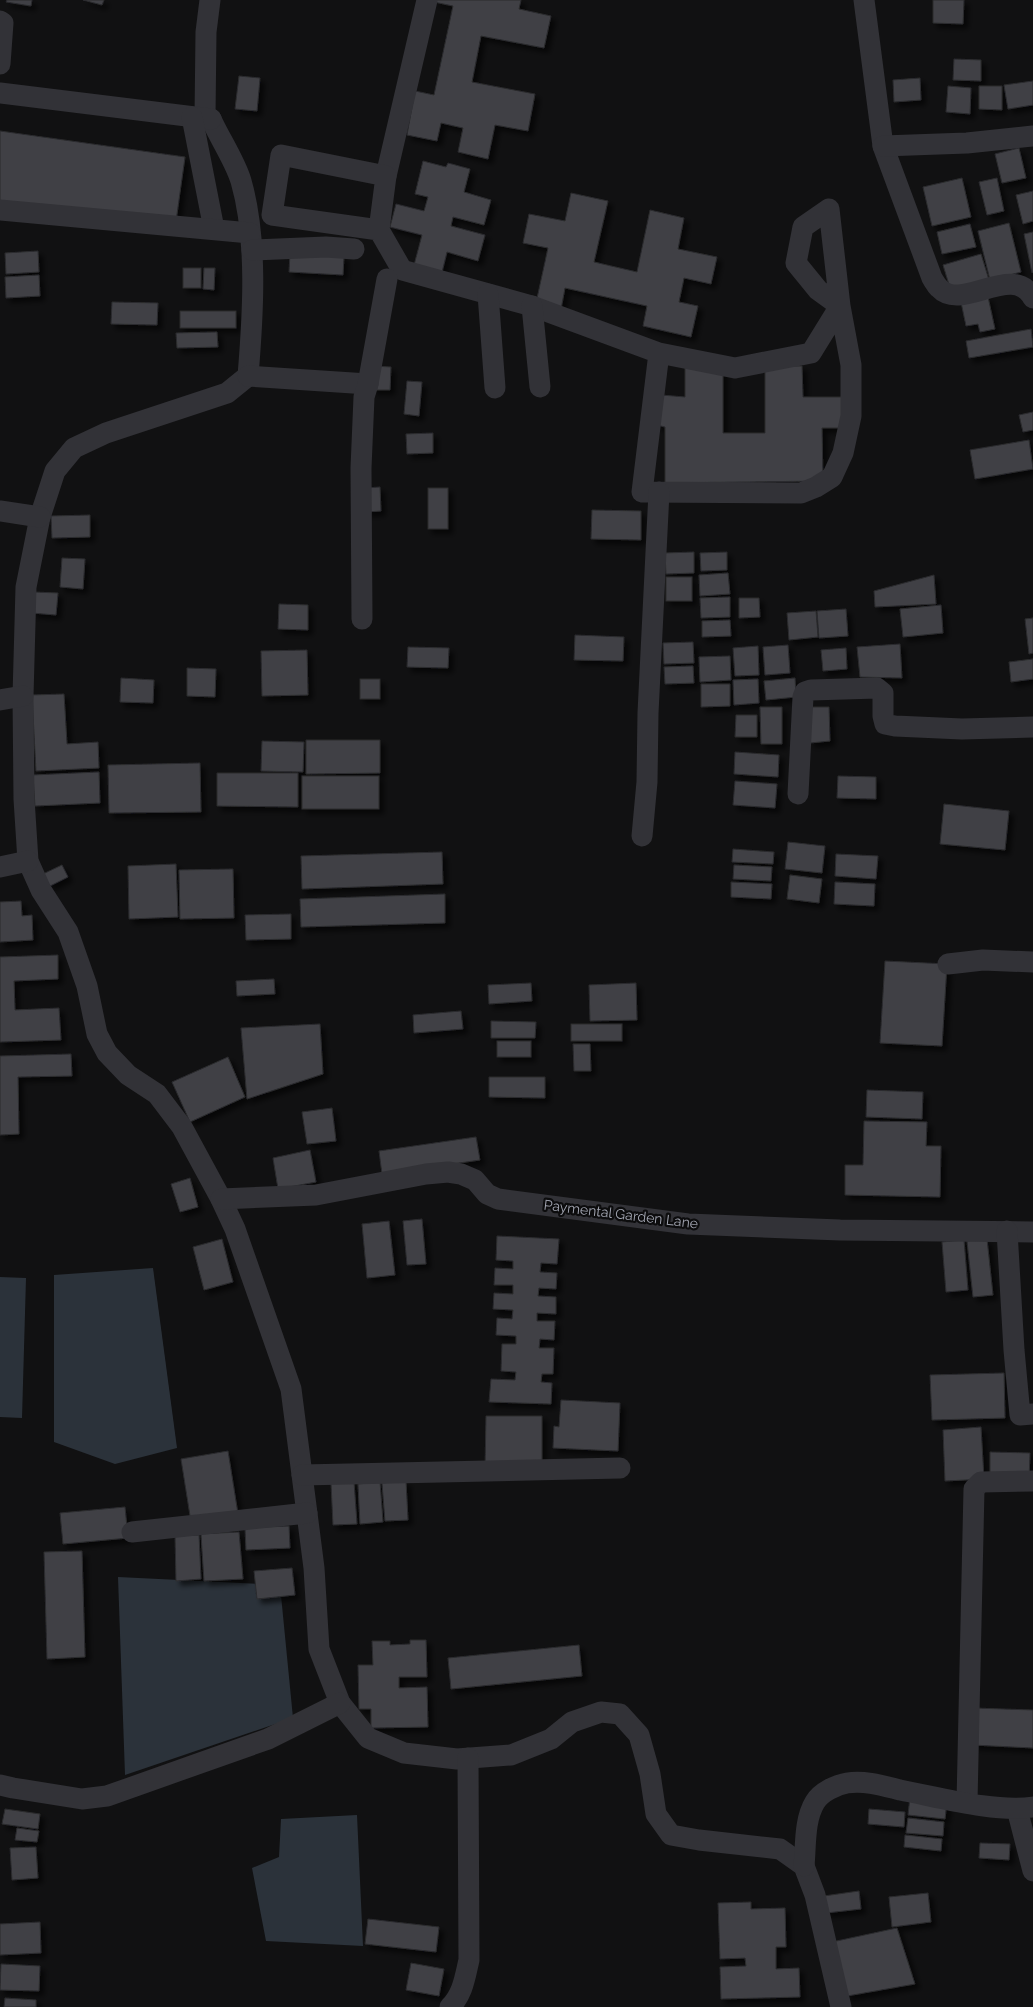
<svg xmlns="http://www.w3.org/2000/svg" width="1033" height="2007" font-family="Raleway,sans-serif">
  <style>
    .water { fill: #2b323a }
    .building { fill: #404145; stroke: #2b2b2e; filter: url(#shadow) }
    .lines { fill: none; stroke-linecap: round; stroke-linejoin: round }
    .minor { stroke: #323237; stroke-width: 21 }
    .labels { text-anchor: middle; dominant-baseline: central; stroke-width: 4.5; stroke-linejoin: round; paint-order: stroke }
    .street-label { font-size: 14px; fill: #a3a6b2; stroke: #0c0c0d }
  </style>
  <defs>
    <filter id="shadow"><feDropShadow dx="4.5" dy="4.5" stdDeviation="2.5" flood-color="#0009"/></filter>
  </defs>
  <rect width="100%" height="100%" fill="#111112"/>
  <g class="water">
    <polygon points="153,1268 177,1448 115,1464 54,1442 54,1275"/>
    <polygon points="0,1277 26,1278 22,1418 0,1417"/>
    <polygon points="118,1577 280,1585 293,1718 125,1775"/>
    <polygon points="357,1815 363,1946 266,1941 252,1868 279,1857 281,1819"/>
  </g>
  <g class="building">
    <polygon points="7,0 32,0 31,6 6,2"/>
    <polygon points="83,0 104,0 102,5"/>
    <polygon points="434,0 521,0 519,9 551,16 544,48 481,36 472,82 535,94 528,131 495,125 488,159 458,152 463,128 441,123 437,141 407,135 415,91 434,95 453,6 434,2"/>
    <polygon points="933,0 964,0 963,24 933,23"/>
    <polygon points="954,59 981,60 981,81 953,80"/>
    <polygon points="239,76 260,78 257,111 235,109"/>
    <polygon points="920,78 921,100 894,102 893,80"/>
    <polygon points="1033,81 1033,105 1008,109 1004,85"/>
    <polygon points="948,86 971,88 970,114 946,112"/>
    <polygon points="979,86 1002,86 1002,110 979,109"/>
    <polygon points="0,131 185,157 176,221 0,204"/>
    <polygon points="1019,148 1026,178 1002,183 995,154"/>
    <polygon points="423,161 446,167 448,163 470,169 464,192 491,200 484,225 453,217 451,226 485,235 478,261 447,252 441,276 413,269 422,235 390,227 396,204 424,211 428,197 415,194"/>
    <polygon points="962,178 971,217 932,226 923,187"/>
    <polygon points="997,178 1004,211 987,215 979,182"/>
    <polygon points="1033,191 1033,221 1023,224 1016,195"/>
    <polygon points="571,193 608,201 594,262 637,272 650,210 684,218 678,249 717,257 711,284 684,278 679,302 698,306 691,337 643,326 647,306 565,288 561,309 536,303 548,248 523,243 529,214 565,221"/>
    <polygon points="1009,223 1021,272 990,280 978,231"/>
    <polygon points="970,224 976,247 942,254 937,232"/>
    <polygon points="1033,232 1033,272 1032,273 1024,234"/>
    <polygon points="38,251 39,272 6,274 5,253"/>
    <polygon points="290,253 344,256 343,275 289,272"/>
    <polygon points="981,254 989,280 951,291 943,265"/>
    <rect x="183" y="268" width="18" height="20"/>
    <polygon points="204,268 215,268 214,290 203,289"/>
    <polygon points="39,275 40,296 6,298 5,277"/>
    <polygon points="988,297 995,329 980,332 978,324 966,326 961,302"/>
    <polygon points="112,302 158,303 157,325 111,324"/>
    <rect x="180" y="311" width="56" height="17"/>
    <polygon points="1031,329 1033,347 969,358 966,341"/>
    <polygon points="217,332 218,347 177,348 176,333"/>
    <polygon points="373,366 391,367 390,390 372,390"/>
    <polygon points="765,366 802,366 803,397 846,397 846,428 822,428 823,481 665,483 665,427 657,425 661,395 685,397 685,367 723,367 723,433 765,433"/>
    <polygon points="407,381 422,382 419,416 404,414"/>
    <polygon points="1033,412 1033,430 1023,432 1019,415"/>
    <polygon points="433,433 433,453 407,454 406,434"/>
    <polygon points="1029,440 1033,469 975,479 970,450"/>
    <polygon points="380,487 381,511 366,512 364,488"/>
    <rect x="428" y="488" width="20" height="41"/>
    <polygon points="592,510 641,511 641,540 591,539"/>
    <polygon points="90,515 90,537 52,538 51,516"/>
    <polygon points="694,552 694,573 666,574 665,553"/>
    <polygon points="727,552 727,570 701,571 700,553"/>
    <polygon points="62,558 85,559 83,589 60,587"/>
    <polygon points="728,573 730,594 700,596 699,575"/>
    <polygon points="934,575 936,604 875,607 874,591"/>
    <rect x="666" y="577" width="26" height="24"/>
    <polygon points="34,592 58,593 56,615 32,613"/>
    <polygon points="730,597 730,617 701,618 700,598"/>
    <polygon points="739,598 759,598 760,617 739,618"/>
    <polygon points="279,604 308,605 308,630 278,629"/>
    <polygon points="941,605 943,633 903,637 900,609"/>
    <polygon points="846,609 848,636 819,638 817,611"/>
    <polygon points="816,611 818,637 789,640 787,613"/>
    <polygon points="1033,618 1033,653 1029,654 1025,619"/>
    <polygon points="730,620 731,636 702,637 702,621"/>
    <polygon points="575,635 624,637 623,661 574,660"/>
    <polygon points="693,642 694,663 664,664 663,643"/>
    <polygon points="900,644 902,678 860,677 857,647"/>
    <polygon points="788,645 790,673 765,675 763,647"/>
    <polygon points="758,646 759,675 735,676 733,648"/>
    <polygon points="408,647 449,648 448,668 407,667"/>
    <polygon points="846,648 847,669 823,671 821,650"/>
    <polygon points="307,650 308,695 262,696 261,651"/>
    <polygon points="730,656 731,680 700,682 699,657"/>
    <polygon points="1033,659 1033,679 1011,682 1009,662"/>
    <polygon points="693,666 694,683 665,684 664,667"/>
    <polygon points="187,668 216,669 215,697 187,696"/>
    <polygon points="121,678 154,680 153,703 120,702"/>
    <polygon points="795,678 796,697 766,700 764,681"/>
    <rect x="360" y="679" width="20" height="20"/>
    <polygon points="758,679 759,703 734,705 733,680"/>
    <polygon points="701,684 730,684 730,706 701,707"/>
    <polygon points="64,694 67,744 98,742 99,768 36,771 32,695"/>
    <polygon points="760,707 782,707 782,744 761,744"/>
    <polygon points="809,707 829,707 830,741 810,743"/>
    <polygon points="736,715 757,715 757,737 735,737"/>
    <polygon points="306,740 380,740 380,773 306,774"/>
    <polygon points="262,741 304,742 303,772 261,771"/>
    <polygon points="735,752 779,755 778,777 734,774"/>
    <polygon points="200,763 201,812 109,813 108,765"/>
    <polygon points="99,772 100,803 35,806 33,775"/>
    <polygon points="217,773 298,773 298,807 217,806"/>
    <rect x="302" y="776" width="77" height="33"/>
    <polygon points="838,776 876,777 876,799 837,798"/>
    <polygon points="735,781 777,784 775,808 733,805"/>
    <polygon points="944,804 1009,811 1005,850 940,844"/>
    <polygon points="788,842 825,846 822,873 785,869"/>
    <polygon points="733,849 774,852 773,864 732,862"/>
    <polygon points="442,852 443,884 302,889 301,856"/>
    <polygon points="836,854 878,856 876,879 835,876"/>
    <polygon points="176,864 178,917 129,919 128,866"/>
    <polygon points="62,865 68,877 50,886 43,874"/>
    <polygon points="734,865 772,867 771,881 733,879"/>
    <polygon points="233,869 234,918 180,919 179,870"/>
    <polygon points="790,875 822,879 819,903 787,899"/>
    <polygon points="731,882 772,884 771,899 731,897"/>
    <polygon points="835,882 875,884 874,906 834,904"/>
    <polygon points="445,894 445,923 301,927 300,899"/>
    <polygon points="21,901 22,916 32,915 33,940 0,942 0,902"/>
    <polygon points="291,914 291,939 246,940 245,915"/>
    <polygon points="58,955 58,979 14,981 15,1010 59,1008 61,1040 0,1042 0,957"/>
    <polygon points="885,961 947,964 942,1046 880,1043"/>
    <polygon points="274,979 275,994 237,996 236,981"/>
    <polygon points="531,983 532,1001 489,1004 488,985"/>
    <polygon points="636,983 637,1020 590,1021 589,985"/>
    <polygon points="461,1011 463,1029 414,1033 413,1015"/>
    <polygon points="491,1021 536,1022 535,1038 491,1038"/>
    <polygon points="320,1024 323,1074 247,1099 241,1028"/>
    <rect x="571" y="1024" width="51" height="17"/>
    <rect x="497" y="1041" width="34" height="16"/>
    <polygon points="573,1044 590,1044 591,1071 574,1071"/>
    <polygon points="71,1054 72,1076 18,1077 19,1134 0,1135 0,1056"/>
    <polygon points="228,1057 245,1097 190,1122 172,1082"/>
    <polygon points="489,1077 545,1077 545,1098 489,1097"/>
    <polygon points="867,1090 923,1092 922,1119 866,1117"/>
    <polygon points="332,1108 336,1141 307,1144 302,1112"/>
    <polygon points="864,1121 927,1122 926,1146 941,1146 940,1197 845,1195 845,1165 863,1165"/>
    <polygon points="476,1137 480,1160 382,1174 379,1151"/>
    <polygon points="310,1150 316,1182 278,1189 273,1158"/>
    <polygon points="190,1178 198,1207 180,1212 171,1184"/>
    <polygon points="422,1219 426,1264 407,1265 403,1221"/>
    <polygon points="389,1221 395,1275 367,1278 362,1224"/>
    <polygon points="497,1236 559,1239 557,1264 541,1263 540,1272 557,1273 556,1289 539,1288 538,1296 556,1297 556,1314 537,1313 537,1321 555,1321 554,1340 540,1339 539,1348 554,1348 553,1374 542,1374 541,1382 552,1383 551,1404 489,1402 491,1379 515,1380 516,1372 501,1371 502,1344 516,1344 516,1336 496,1335 497,1318 512,1319 513,1310 493,1309 494,1293 513,1294 513,1285 494,1285 495,1268 513,1269 513,1261 496,1260"/>
    <polygon points="222,1239 233,1282 204,1290 193,1247"/>
    <polygon points="987,1239 993,1295 973,1297 967,1241"/>
    <polygon points="964,1240 968,1290 946,1292 942,1242"/>
    <polygon points="1004,1373 1005,1418 932,1420 930,1375"/>
    <polygon points="561,1400 620,1403 618,1451 553,1448 554,1426 559,1427"/>
    <polygon points="486,1416 542,1416 542,1470 485,1469"/>
    <polygon points="981,1427 984,1479 945,1481 943,1430"/>
    <polygon points="228,1451 238,1514 191,1522 181,1459"/>
    <polygon points="990,1452 1030,1453 1029,1480 990,1480"/>
    <polygon points="406,1481 408,1520 385,1521 382,1483"/>
    <polygon points="354,1482 357,1524 333,1525 331,1483"/>
    <polygon points="380,1482 383,1522 360,1524 358,1484"/>
    <polygon points="125,1507 128,1538 63,1544 60,1513"/>
    <polygon points="289,1526 290,1548 246,1550 245,1528"/>
    <polygon points="239,1532 243,1579 204,1581 201,1534"/>
    <polygon points="199,1535 201,1579 176,1581 175,1536"/>
    <polygon points="82,1551 85,1657 47,1659 44,1552"/>
    <polygon points="292,1568 295,1595 257,1599 254,1571"/>
    <polygon points="410,1640 426,1640 427,1677 399,1677 399,1688 427,1687 428,1727 371,1728 371,1709 359,1709 358,1665 373,1665 372,1641 390,1641 390,1645 410,1644"/>
    <polygon points="579,1645 582,1676 451,1689 448,1658"/>
    <polygon points="974,1708 1033,1710 1033,1748 972,1745"/>
    <polygon points="910,1797 947,1801 945,1819 908,1815"/>
    <polygon points="5,1809 40,1814 38,1829 2,1824"/>
    <polygon points="869,1809 905,1812 904,1827 868,1824"/>
    <polygon points="908,1818 944,1822 943,1836 906,1833"/>
    <polygon points="17,1828 39,1831 37,1842 15,1840"/>
    <polygon points="905,1835 942,1839 941,1851 904,1847"/>
    <polygon points="980,1843 1010,1844 1009,1860 979,1858"/>
    <polygon points="36,1847 38,1878 12,1880 10,1848"/>
    <polygon points="859,1891 861,1909 826,1913 824,1896"/>
    <polygon points="928,1893 931,1922 892,1927 889,1897"/>
    <polygon points="751,1902 751,1909 785,1908 786,1947 776,1947 776,1969 799,1968 800,1997 721,1999 720,1967 746,1966 745,1958 720,1959 718,1903"/>
    <polygon points="368,1919 439,1927 436,1952 365,1944"/>
    <polygon points="40,1922 41,1953 0,1955 0,1924"/>
    <polygon points="897,1928 915,1984 847,1996 832,1942"/>
    <polygon points="411,1963 444,1969 439,1996 406,1990"/>
    <polygon points="1,1964 40,1966 39,1991 0,1990"/>
    <polygon points="5,1998 36,2000 36,2007 4,2007"/>
  </g>
  <g class="lines">
    <g class="minor">
      <path d="M 210,0 L 206,32 L 205,117 L 211,119 C 220,139 235,161 241,181 C 258,240 253,316 248,376 L 227,393 L 106,433 L 74,448 L 55,471 L 40,517 L 26,587 L 23,696 L 24,799 L 28,861 L 41,890 L 68,932 L 87,986 L 97,1034 L 107,1053 L 128,1075 L 157,1094 L 182,1127 L 221,1199 L 235,1229 L 291,1389 L 314,1568 L 319,1649 L 340,1703 L 368,1738 L 404,1753 L 457,1759 L 511,1755 L 551,1739 L 572,1722 L 601,1712 L 620,1714 L 639,1735 L 650,1774 L 656,1814 L 671,1835 L 699,1840 L 780,1849 L 804,1866 L 815,1895 L 841,2007"/>
      <path d="M 864,0 L 883,146 L 932,278 C 934,281 936,285 939,288 C 962,313 1013,261 1033,298"/>
      <polyline points="0,21 3,23 0,64"/>
      <polyline points="0,93 211,119"/>
      <polyline points="192,117 214,229"/>
      <polyline points="883,146 967,143 1033,136"/>
      <polyline points="386,176 427,0"/>
      <polyline points="0,210 250,233"/>
      <polyline points="379,230 386,176 281,155 272,215 379,230 402,270 532,306 659,353 642,492 801,493 816,487 832,477 843,453 851,416 851,365 840,306 829,209 803,227 796,263 818,290 840,306 811,353 735,368 659,353"/>
      <polyline points="252,250 326,247 354,249"/>
      <polyline points="488,294 495,388"/>
      <polyline points="532,306 540,387"/>
      <polyline points="248,376 368,384"/>
      <polyline points="0,511 40,517"/>
      <polyline points="362,619 361,468 364,397 368,384 387,279"/>
      <polyline points="0,700 23,696"/>
      <polyline points="798,794 803,697 805,692 811,690 877,688 883,693 883,716 885,724 895,726 962,729 1033,727"/>
      <polyline points="642,836 647,782 648,713 659,492"/>
      <polyline points="0,867 28,861"/>
      <polyline points="948,964 983,960 1033,962"/>
      <polyline points="221,1199 316,1195 426,1174 448,1172 461,1174 475,1180 487,1194 498,1199 688,1224 840,1230 1033,1232"/>
      <polyline points="1007,1231 1014,1350 1020,1415 1033,1414"/>
      <polyline points="302,1475 620,1468"/>
      <polyline points="132,1532 307,1513"/>
      <polyline points="0,1785 13,1788 82,1799 107,1796 268,1739 340,1703"/>
      <polyline points="967,1802 974,1489 981,1482 1033,1481"/>
      <polyline points="1017,1809 1033,1871"/>
      <path d="M 804,1866 C 806,1846 804,1820 815,1802 C 821,1792 836,1785 847,1783 C 865,1780 884,1786 900,1790 C 938,1797 996,1813 1033,1807"/>
      <path d="M 450,2007 C 463,1994 465,1977 469,1960 L 468,1758"/>
    </g>
  </g>
  <g class="labels">
    <g class="street-label">
      <text transform="translate(621 1214) rotate(7)">Paymental Garden Lane</text>
    </g>
  </g>
</svg>
